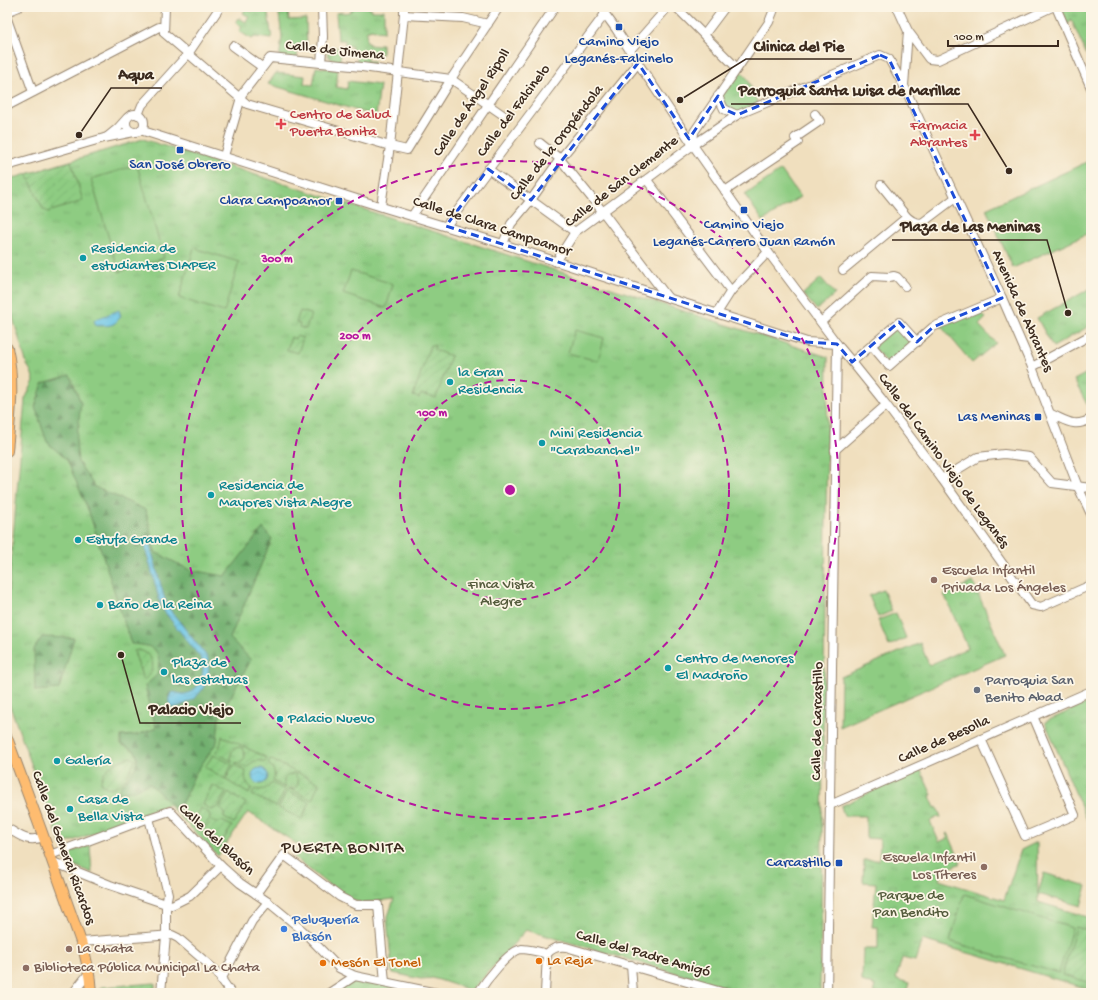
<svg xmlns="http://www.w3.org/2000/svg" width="1098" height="1000" font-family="'Gochi Hand',sans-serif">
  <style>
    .grass { fill: url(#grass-tufts); stroke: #647b50 }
    .forest { fill: url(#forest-firs); stroke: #566d47 }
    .garden { fill: url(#garden-furrows); stroke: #647b50 }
    .pitch { fill: #8ecc82; stroke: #647b50 }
    .water { fill: url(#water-waves); stroke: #527882 }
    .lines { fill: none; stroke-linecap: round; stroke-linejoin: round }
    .minor-casing { stroke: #96846e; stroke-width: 10 }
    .major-casing { stroke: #96846e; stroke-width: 12 }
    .minor { stroke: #fff; stroke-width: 8 }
    .major { stroke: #febc70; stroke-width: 10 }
    .marked { fill: none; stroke: #1d4ed8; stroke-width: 3; stroke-dasharray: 8 5; stroke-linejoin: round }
    .ring { fill: none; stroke: #b5179e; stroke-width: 2; stroke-dasharray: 7 5 }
    .transit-dot { fill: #1a4fb4; stroke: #fcf5e5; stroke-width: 1.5 }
    .health-dot { fill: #e0444e; stroke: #fcf5e5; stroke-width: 1.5 }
    .culture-dot { fill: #0f9aa8; stroke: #fcf5e5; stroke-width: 1.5 }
    .education-dot { fill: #8d6e63; stroke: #fcf5e5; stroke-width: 1.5 }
    .worship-dot { fill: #6b7280; stroke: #fcf5e5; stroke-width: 1.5 }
    .shop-dot { fill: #3f7fe0; stroke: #fcf5e5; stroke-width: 1.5 }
    .food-dot { fill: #e8710a; stroke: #fcf5e5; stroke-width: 1.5 }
    .labels { text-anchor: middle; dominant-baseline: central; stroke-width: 3.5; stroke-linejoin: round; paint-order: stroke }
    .transit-label { font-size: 15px; fill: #164399; stroke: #fcf5e5 }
    .street-label { font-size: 15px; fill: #3b2a1e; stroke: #fcf5e5 }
    .health-label { font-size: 15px; fill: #be3a42; stroke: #fcf5e5; text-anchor: start }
    .culture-label { font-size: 15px; fill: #0d838f; stroke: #fcf5e5; text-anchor: start }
    .education-label { font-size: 15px; fill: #785e54; stroke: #fcf5e5; text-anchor: start }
    .park-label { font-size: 15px; fill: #545b3c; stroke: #fcf5e5 }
    .worship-label { font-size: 15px; fill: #5b616d; stroke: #fcf5e5; text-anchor: start }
    .shop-label { font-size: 15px; fill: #366cbe; stroke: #fcf5e5; text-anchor: start }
    .food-label { font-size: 15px; fill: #c56008; stroke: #fcf5e5; text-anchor: start }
    .quarter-label { font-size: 17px; letter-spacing: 1px; fill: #3b2a1e; stroke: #fcf5e5 }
    .centre { fill: #b5179e; stroke: #fcf5e5; stroke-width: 2 }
    .ring-label { font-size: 12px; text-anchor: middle; font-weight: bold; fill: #b5179e; stroke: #fcf5e5; stroke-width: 3.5; stroke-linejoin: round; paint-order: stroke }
    .leader { fill: none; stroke: #3b2a1e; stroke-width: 1.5 }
    .callout-dot { fill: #3b2a1e; stroke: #fcf5e5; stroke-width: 1.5 }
    .callout-label { font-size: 16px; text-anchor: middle; font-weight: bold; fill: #3b2a1e; stroke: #fcf5e5; stroke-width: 3.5; stroke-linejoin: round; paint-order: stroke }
  </style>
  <defs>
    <pattern id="grass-tufts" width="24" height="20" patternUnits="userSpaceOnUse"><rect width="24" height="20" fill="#8ecc82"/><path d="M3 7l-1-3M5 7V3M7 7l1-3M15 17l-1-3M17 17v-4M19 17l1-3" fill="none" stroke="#7baf70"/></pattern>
    <pattern id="forest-firs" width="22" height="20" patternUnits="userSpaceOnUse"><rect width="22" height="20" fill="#72b070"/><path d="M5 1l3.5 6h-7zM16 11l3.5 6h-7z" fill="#5f8f5b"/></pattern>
    <pattern id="garden-furrows" width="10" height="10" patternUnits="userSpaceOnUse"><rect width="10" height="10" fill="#8ecc82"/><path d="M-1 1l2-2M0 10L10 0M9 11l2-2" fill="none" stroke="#7baf70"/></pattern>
    <pattern id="water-waves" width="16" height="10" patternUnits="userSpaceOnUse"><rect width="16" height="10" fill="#69c5e7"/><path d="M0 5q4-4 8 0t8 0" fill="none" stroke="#5ca9c6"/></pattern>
  </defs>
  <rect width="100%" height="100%" fill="#fcf5e5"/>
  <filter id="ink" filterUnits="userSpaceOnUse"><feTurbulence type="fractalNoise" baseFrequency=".025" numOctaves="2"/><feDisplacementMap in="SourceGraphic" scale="8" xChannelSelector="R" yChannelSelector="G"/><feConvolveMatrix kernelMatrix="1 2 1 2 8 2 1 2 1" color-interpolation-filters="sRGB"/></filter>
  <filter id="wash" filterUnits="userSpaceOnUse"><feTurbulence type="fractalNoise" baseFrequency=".012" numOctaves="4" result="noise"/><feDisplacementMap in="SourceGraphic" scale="16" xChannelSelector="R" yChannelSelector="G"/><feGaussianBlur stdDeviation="0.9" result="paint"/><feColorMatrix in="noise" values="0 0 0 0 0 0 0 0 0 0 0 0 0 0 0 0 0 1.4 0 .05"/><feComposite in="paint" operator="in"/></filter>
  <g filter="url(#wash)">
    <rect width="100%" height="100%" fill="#f0dfbe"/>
    <g class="grass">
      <polygon points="253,7 267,7 272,39 255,37 251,39 239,31 242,27 236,22 239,18 246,22 249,17 243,13 246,8 252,12 255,9"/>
      <polygon points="278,7 304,7 304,9 288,11 289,20 306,19 307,48 298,47 297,61 279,59 282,37"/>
      <polygon points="352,7 369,7 369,9 372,9 372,11 382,11 382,10 384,10 384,32 376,31 376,30 370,29 370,30 367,30 366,42 369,43 369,45 379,46 379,44 382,44 382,54 367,53 367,61 374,61 373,64 356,63 358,54 351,54 352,46 345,46 345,40 338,40 336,13 343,12 343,13 350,12 350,11 353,10"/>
      <polygon points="1061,7 1089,7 1091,11 1091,65 1071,19 1068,25"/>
      <path d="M 327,47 L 341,48 L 340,61 C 329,60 327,57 327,47 Z"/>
      <polygon points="316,67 338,70 336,87 347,89 348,81 380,85 376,116 268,84 276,73 305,76 304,84 313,85"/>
      <polygon points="737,68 747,78 759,106 737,115 724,109 718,96"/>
      <polygon points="143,139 828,357 820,993 746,993 526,930 473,989 470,990 433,978 421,979 393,973 392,971 387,919 394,899 361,903 342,896 293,856 300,846 248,812 218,856 168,804 106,829 61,845 7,698 7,607 25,399 34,381 31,371 27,365 7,298 7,180"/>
      <polygon points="821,278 835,294 817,310 803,294"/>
      <polygon points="1091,288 1091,325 1053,347 1037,318"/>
      <polygon points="979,312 986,318 979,325 996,343 972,363 940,325"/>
      <polygon points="899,322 917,342 889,366 872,346"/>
      <polygon points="1091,371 1091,410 1090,410 1074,380"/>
      <polygon points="973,582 1005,655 840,727 841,677 920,643 929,665 968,648 944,594"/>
      <polygon points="1091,701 1091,818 1087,820 1045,722"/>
      <polygon points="920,769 932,795 930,796 935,808 937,807 941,817 939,818 938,817 930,821 939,842 948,838 946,834 948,833 961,863 943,871 939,880 1004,900 1021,850 1037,842 1038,902 1091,918 1091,990 986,958 922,940 915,961 902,958 896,979 909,983 906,993 874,993 876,986 862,981 863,949 878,949 878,927 872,927 876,883 863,882 864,860 879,860 880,839 866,838 866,816 844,816 841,806"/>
      <polygon points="90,845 92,873 66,862 65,860 66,854"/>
      <polygon points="356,978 422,993 345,993 339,990"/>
    </g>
    <g class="forest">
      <path d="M 70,375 L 81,403 L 76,443 L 78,462 L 95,487 L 146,510 L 155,552 L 190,570 L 225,576 L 263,528 L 272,539 L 230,638 L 251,660 L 219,718 L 217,742 L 195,774 L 178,811 L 149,783 L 133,791 L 118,793 C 119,782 136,775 137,760 C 138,757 136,753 135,751 L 121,744 L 121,736 L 137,735 L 156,728 L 145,686 L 157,675 C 158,671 159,666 159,661 C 158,645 144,645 131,644 L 89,512 L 67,460 L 47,442 L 35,407 L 43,383 Z"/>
      <polygon points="42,637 74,638 59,689 35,691 34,649"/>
    </g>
    <g class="garden">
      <polygon points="71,161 83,201 48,212 43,209 27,174"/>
      <polygon points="300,311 311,314 306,329 299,327 300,324 296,323"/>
      <polygon points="296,336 303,338 298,353 287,350 291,337 295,339"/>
      <polygon points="430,345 435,346 434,350 451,356 436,398 421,394 419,398 413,396"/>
      <path d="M 138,650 C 155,653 158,672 143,680 L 134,651 Z"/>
      <polygon points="222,736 241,745 240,748 238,747 233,750 231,753 231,759 233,762 215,752 220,747"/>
      <path d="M 243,746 L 267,758 L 265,762 C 257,759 251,761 247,768 L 235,763 L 242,762 L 245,758 L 244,752 L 242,749 Z"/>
      <polygon points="213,755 232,764 225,779 205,767"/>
      <path d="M 131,757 L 135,760 C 131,772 115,799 101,783 C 101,769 118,760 131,757 Z"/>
      <path d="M 270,759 L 294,771 L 293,774 L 287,776 L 284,779 L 284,784 L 286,788 L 273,781 C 276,774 274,768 268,763 Z"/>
      <path d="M 234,765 L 246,771 C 244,778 246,784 252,788 L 249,794 L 226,780 Z"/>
      <polygon points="296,772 319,783 312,800 288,788 294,789 298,785 298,780 295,775"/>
      <path d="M 272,783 L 285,790 L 277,807 L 252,795 L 255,789 C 262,791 268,789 272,783 Z"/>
      <polygon points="212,785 226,792 218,807 211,810 203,805"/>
      <polygon points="287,791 310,802 302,819 279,808"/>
      <polygon points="228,793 246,803 234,823 224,818 224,812 220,808"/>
      <polygon points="201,808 209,813 210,819 199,831 193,824"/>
      <polygon points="212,821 216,823 222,821 232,826 218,849 201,832"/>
      <polygon points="1076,927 1091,931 1091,983 1062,975"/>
      <polygon points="155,983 155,993 101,993 101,987"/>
    </g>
    <g class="pitch">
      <polygon points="1087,162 1091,172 1091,232 1013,268 986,209"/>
      <polygon points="137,165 164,258 119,272 91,179"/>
      <polygon points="781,170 800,197 763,221 745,195"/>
      <polygon points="194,248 239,262 224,312 179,298"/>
      <polygon points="351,271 393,284 386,308 343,294"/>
      <polygon points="575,330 604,338 598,361 568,353"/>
      <polygon points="883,590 892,611 878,617 869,596"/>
      <polygon points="896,613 906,638 889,646 878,620"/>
      <polygon points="1044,873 1087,886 1081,906 1038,894"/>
      <polygon points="964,894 1072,928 1059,973 986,953 986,952 950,941"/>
    </g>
    <g class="water">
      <path d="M 119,310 L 121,316 C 113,328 109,325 96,326 L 94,320 Z"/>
      <path d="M 149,541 L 164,596 L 168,607 L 208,658 C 213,684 198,702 173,708 L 170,706 C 168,700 168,697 172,692 C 176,692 180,694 184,694 C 200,692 205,673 202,660 L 163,610 L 160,603 L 144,543 Z"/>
      <circle cx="260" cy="776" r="8"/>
    </g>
  </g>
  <g filter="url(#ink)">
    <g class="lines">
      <defs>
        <g id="minor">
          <polyline points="165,7 164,33 247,104 390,146 407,150 451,79 499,7"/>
          <polyline points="602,7 605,14 616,29 638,63 693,145 768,252 837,344 852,362 881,398 942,479 1032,605 1041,607 1091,585"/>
          <polyline points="676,7 737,68"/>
          <polyline points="897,7 908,31 904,86 1002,298 1032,367 1078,487 1091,514"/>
          <polyline points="1056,7 1091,88"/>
          <polyline points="7,12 19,7"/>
          <polyline points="404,15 463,18 488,24"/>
          <polyline points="7,19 33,92"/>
          <polyline points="908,31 929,59 938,60 1052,7"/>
          <polyline points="704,35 725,7"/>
          <polyline points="233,46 262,67"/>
          <polyline points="630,50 668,7"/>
          <polyline points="321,63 323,37 322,7"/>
          <polyline points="718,96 724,109 737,115"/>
          <polyline points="7,106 159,27 164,28"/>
          <circle cx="135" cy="123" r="9"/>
          <polyline points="138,115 142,105 188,54 220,7"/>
          <polyline points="140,130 385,208 503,244 668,298 807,342 837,344 827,993"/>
          <polyline points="107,137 118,128 127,118"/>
          <polyline points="540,143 560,159 603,212 668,298"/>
          <polyline points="693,145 694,132 769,22 775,7"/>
          <polyline points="224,156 242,94 270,58 362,67 451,79 506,117"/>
          <polyline points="7,166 104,138 134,132"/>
          <polyline points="488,169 575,232"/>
          <polyline points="647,180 731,291"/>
          <path d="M 881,185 L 907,217 C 912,221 915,223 922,223 L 955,198"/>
          <polyline points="725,191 798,142 795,138 820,121 815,114"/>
          <polyline points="381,206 390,146 404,15 404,7"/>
          <polyline points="412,216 555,7"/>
          <polyline points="446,226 605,14"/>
          <polyline points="503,244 511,224 531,200 560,159 638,63"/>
          <polyline points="556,262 575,232 693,145 737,115 880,55 889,59 904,86"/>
          <polyline points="843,270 907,217"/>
          <polyline points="717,313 731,291 768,252"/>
          <polyline points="821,322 872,276 889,277 894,276 897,277 905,286"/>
          <polyline points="872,346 889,366 933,327 1002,298"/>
          <polyline points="852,362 899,322 917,342"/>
          <polyline points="1032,367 1091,335"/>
          <path d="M 1051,414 C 1067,421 1074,428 1091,419"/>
          <polyline points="835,450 886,405"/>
          <polyline points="942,479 978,457 1004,454 1029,457 1052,483 1091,488"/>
          <polyline points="981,739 1025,836 1075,815 1033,716"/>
          <polyline points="830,805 1091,691"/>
          <polyline points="149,818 168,894 166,904 166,936 161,993"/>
          <path d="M 7,828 C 21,836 27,843 44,837"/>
          <polyline points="50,855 149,818 170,811 221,866 240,883 268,902 302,930 339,968 355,976 437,993"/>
          <polyline points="53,862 110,885 166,904 172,905 190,896 221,866"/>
          <polyline points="256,894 284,855 340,897 356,905 378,905 385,982"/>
          <polyline points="81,942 172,935 178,938 215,970 231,993"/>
          <path d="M 547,954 C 552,948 558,946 566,947 L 725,993"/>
          <polyline points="631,965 633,993"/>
          <polyline points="221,980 252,921 268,902"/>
          <polyline points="73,993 89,973"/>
          <polyline points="329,993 355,976"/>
          <path d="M 478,993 C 485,982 509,950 522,949 C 527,949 541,952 547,954"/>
          <polyline points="545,993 547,954"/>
        </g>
        <g id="major">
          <path d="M 7,348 C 15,382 10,416 7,451"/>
          <path d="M 7,738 L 40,827 L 81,942 C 87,959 90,975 91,993"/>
        </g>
      </defs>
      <use href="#minor" class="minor-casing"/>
      <use href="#major" class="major-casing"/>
      <use href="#minor" class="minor"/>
      <use href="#major" class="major"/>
    </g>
  </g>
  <path class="marked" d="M 880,55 L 889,59 L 1002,298 L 933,327 L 917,342 L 899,322 L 852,362 L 837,344 L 807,342 L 446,226 L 488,169 L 531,200 L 638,63 L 689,139 L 718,96 L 724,109 L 737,115 Z"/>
  <g class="ring">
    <circle cx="510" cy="490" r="110"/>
    <circle cx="510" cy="490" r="219"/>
    <circle cx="510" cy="490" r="329"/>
  </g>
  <g class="transit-dot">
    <rect x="615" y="23" width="8" height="8" rx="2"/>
    <rect x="176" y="146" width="8" height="8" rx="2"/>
    <rect x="335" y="197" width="8" height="8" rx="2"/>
    <rect x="740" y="206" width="8" height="8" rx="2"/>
    <rect x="1034" y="413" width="8" height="8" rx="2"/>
    <rect x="835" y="859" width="8" height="8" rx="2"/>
  </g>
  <g class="health-dot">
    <path d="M279 118h4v4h4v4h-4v4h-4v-4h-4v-4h4z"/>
    <path d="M973 129h4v4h4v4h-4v4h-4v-4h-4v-4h4z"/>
  </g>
  <g class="culture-dot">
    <circle cx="83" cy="258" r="4"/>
    <circle cx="450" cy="382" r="4"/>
    <circle cx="542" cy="443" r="4"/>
    <circle cx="211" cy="495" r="4"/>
    <circle cx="78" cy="540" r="4"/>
    <circle cx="100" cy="605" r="4"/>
    <circle cx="668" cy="668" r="4"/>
    <circle cx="164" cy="672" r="4"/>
    <circle cx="280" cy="719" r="4"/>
    <circle cx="57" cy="761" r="4"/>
    <circle cx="70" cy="809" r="4"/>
  </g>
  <g class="education-dot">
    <circle cx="934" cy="580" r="4"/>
    <circle cx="984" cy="867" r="4"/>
    <circle cx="69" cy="949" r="4"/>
    <circle cx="26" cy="968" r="4"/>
  </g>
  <circle class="worship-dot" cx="977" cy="690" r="4"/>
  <circle class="shop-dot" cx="284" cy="929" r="4"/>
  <g class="food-dot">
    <circle cx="539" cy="961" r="4"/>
    <circle cx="323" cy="963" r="4"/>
  </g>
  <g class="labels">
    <g class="transit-label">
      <text x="619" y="42">Camino Viejo<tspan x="619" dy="17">Leganés-Falcinelo</tspan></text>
      <text x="180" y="165">San José Obrero</text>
      <text x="331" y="201" text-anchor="end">Clara Campoamor</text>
      <text x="744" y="225">Camino Viejo<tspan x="744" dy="17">Leganés-Carrero Juan Ramón</tspan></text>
      <text x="1030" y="417" text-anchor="end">Las Meninas</text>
      <text x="831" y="863" text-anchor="end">Carcastillo</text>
    </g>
    <g class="street-label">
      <text transform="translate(335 51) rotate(6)">Calle de Jimena</text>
      <text transform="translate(472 103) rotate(-56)">Calle de Ángel Ripoll</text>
      <text transform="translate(514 111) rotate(-53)">Calle del Falcinelo</text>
      <text transform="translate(557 143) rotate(-52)">Calle de la Oropéndola</text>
      <text transform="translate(622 182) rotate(-38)">Calle de San Clemente</text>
      <text transform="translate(492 227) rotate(18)">Calle de Clara Campoamor</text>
      <text transform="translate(1022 311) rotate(66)">Avenida de Abrantes</text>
      <text transform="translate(943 461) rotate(54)">Calle del Camino Viejo de Leganés</text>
      <text transform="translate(818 721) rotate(-89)">Calle de Carcastillo</text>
      <text transform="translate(944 740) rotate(-24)">Calle de Besolla</text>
      <text transform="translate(216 840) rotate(43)">Calle del Blasón</text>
      <text transform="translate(63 848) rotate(70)">Calle del General Ricardos</text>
      <text transform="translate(643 954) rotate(16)">Calle del Padre Amigó</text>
    </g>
    <g class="health-label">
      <text x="290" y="115">Centro de Salud<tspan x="290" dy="17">Puerta Bonita</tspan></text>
      <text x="967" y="126" text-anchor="end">Farmacia<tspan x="967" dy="17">Abrantes</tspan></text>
    </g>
    <g class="culture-label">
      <text x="91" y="249">Residencia de<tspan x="91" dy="17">estudiantes DIAPER</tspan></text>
      <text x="458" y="373">la Gran<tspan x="458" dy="17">Residencia</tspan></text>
      <text x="550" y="434">Mini Residencia<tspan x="550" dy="17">"Carabanchel"</tspan></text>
      <text x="219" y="486">Residencia de<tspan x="219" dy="17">Mayores Vista Alegre</tspan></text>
      <text x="86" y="540">Estufa Grande</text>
      <text x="108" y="605">Baño de la Reina</text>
      <text x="676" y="659">Centro de Menores<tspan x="676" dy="17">El Madroño</tspan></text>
      <text x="172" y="663">Plaza de<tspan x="172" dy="17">las estatuas</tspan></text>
      <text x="288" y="719">Palacio Nuevo</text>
      <text x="65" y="761">Galería</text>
      <text x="78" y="800">Casa de<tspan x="78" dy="17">Bella Vista</tspan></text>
    </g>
    <g class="education-label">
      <text x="942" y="571">Escuela Infantil<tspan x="942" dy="17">Privada Los Ángeles</tspan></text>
      <text x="976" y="858" text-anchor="end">Escuela Infantil<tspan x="976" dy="17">Los Títeres</tspan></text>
      <text x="77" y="949">La Chata</text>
      <text x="34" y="968">Biblioteca Pública Municipal La Chata</text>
    </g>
    <g class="park-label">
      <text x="501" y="585">Finca Vista<tspan x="501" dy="17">Alegre</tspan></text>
      <text x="911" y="896">Parque de<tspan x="911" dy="17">Pan Bendito</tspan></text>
    </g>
    <g class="worship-label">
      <text x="985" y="681">Parroquia San<tspan x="985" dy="17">Benito Abad</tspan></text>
    </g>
    <g class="shop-label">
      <text x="292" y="920">Peluquería<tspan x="292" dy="17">Blasón</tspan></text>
    </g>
    <g class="food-label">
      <text x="547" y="961">La Reja</text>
      <text x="331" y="963">Mesón El Tonel</text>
    </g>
    <g class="quarter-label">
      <text x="343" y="849">PUERTA BONITA</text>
    </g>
  </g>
  <circle cx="510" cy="490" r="6" class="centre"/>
  <g class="ring-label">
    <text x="277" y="262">300 m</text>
    <text x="355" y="339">200 m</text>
    <text x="432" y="416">100 m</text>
  </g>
  <path class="leader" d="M680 100L746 59H852M79 135L111 88H162M1009 171L968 104H731M1068 313L1047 240H892M121 655L140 723H241"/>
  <g class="callout-dot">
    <circle cx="680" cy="100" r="4"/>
    <circle cx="79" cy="135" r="4"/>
    <circle cx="1009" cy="171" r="4"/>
    <circle cx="1068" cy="313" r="4"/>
    <circle cx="121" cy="655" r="4"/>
  </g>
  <g class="callout-label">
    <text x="799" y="51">Clinica del Pie</text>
    <text x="136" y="79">Aqua</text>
    <text x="849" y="95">Parroquia Santa Luisa de Marillac</text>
    <text x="970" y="231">Plaza de Las Meninas</text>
    <text x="191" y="714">Palacio Viejo</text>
  </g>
  <rect width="1098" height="1000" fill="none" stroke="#fcf5e5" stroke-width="24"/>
  <path d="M948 40v6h110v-6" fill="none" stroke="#3b2a1e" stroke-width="2"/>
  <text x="954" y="40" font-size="12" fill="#3b2a1e" stroke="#fcf5e5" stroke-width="3" paint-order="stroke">100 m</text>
</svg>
